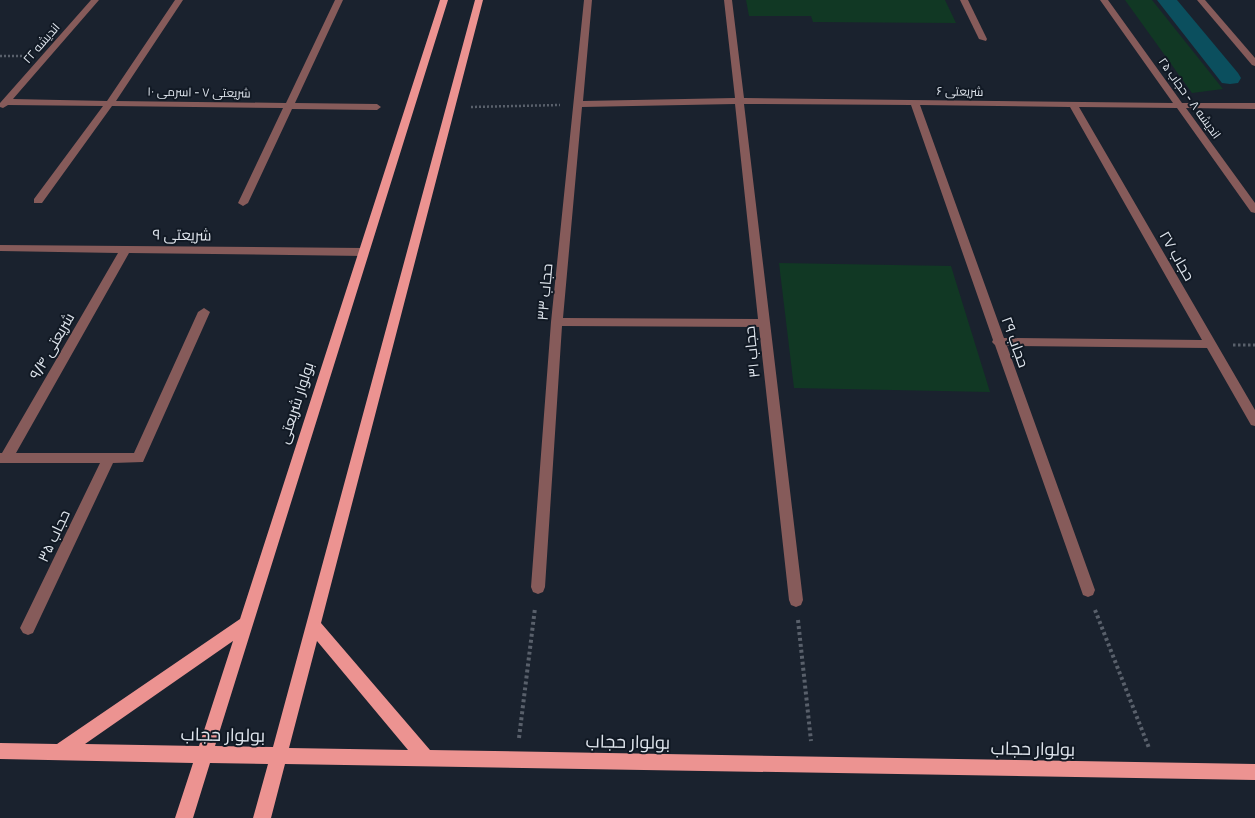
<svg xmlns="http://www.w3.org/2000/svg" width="1255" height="818" font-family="Cabin,Cairo,sans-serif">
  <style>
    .green { fill: #113824 }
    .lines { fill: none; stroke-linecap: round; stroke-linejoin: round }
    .canal { fill: #0b4f5e; fill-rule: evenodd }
    .path-far2 { stroke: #59606b; stroke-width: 2.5; stroke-dasharray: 2 2; stroke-linecap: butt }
    .path-far1 { stroke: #59606b; stroke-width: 3; stroke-dasharray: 2.5 2.5; stroke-linecap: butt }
    .path { stroke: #59606b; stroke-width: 4; stroke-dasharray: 3 3; stroke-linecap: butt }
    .minor { fill: #865b5a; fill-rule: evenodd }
    .major { fill: #ec9391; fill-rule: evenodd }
    .labels { text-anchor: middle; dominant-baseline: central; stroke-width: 4; stroke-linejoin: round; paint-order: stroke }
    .far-street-label { font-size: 12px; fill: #dfe5ed; stroke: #111924 }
    .street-label { font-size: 15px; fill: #dfe5ed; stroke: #111924 }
    .near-street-label { font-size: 18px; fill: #dfe5ed; stroke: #111924 }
  </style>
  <rect width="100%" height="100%" fill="#1a222e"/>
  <g class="green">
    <polygon points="746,0 945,0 956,23 813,22 811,16 749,16"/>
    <polygon points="1125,0 1152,0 1223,89 1192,93"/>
    <polygon points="779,263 951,266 990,392 794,388"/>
  </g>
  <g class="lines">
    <polygon class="canal" points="1157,0 1177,0 1238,73 1241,78 1238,83 1230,84 1222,83"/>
    <g class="path-far2">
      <polyline points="0,56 22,56"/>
      <polyline points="471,107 560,105"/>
    </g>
    <polyline class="path-far1" points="1233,345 1255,345"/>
    <g class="path">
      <polyline points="1095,610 1149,748"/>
      <polyline points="798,620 811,741"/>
      <polyline points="519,738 535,608"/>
    </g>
    <g class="minor">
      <polygon points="91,0 99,0 13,99 107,101 175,0 183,0 116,101 286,103 335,0 343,0 295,103 377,104 381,107 377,110 292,109 248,203 243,206 238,203 283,108 112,106 42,203 34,203 34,199 103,106 8,105 3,108 0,107 0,103"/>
      <path d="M 584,0 L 592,0 L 583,101 L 735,98 L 724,0 L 732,0 L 744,98 L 1173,103 L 1100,0 L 1108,0 L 1182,103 L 1255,103 L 1255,109 L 1186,108 L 1255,203 L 1255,213 L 1251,212 L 1177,108 L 1079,107 L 1255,410 L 1255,426 L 1251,425 L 1207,348 L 1007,346 L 1095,590 L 1093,595 L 1088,597 L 1083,595 L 995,345 L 992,342 L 993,340 L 911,105 L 744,104 L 803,600 L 801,605 L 796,607 L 791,605 L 789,600 L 759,327 L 562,326 L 545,587 L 543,592 L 538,594 L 533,592 L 531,587 L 551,322 ZM 735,104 L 758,319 L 563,318 L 582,107 ZM 920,105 L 1070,107 L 1202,340 L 1004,338 Z"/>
      <polygon points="960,0 968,0 987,39 986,41 979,39"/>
      <polygon points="1197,0 1205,0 1255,58 1255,66 1252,65"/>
      <polygon points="0,245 364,248 369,252 364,256 129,253 16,453 134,453 198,312 204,308 210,312 143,462 113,463 33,633 28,635 23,633 20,628 100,463 0,463 0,453 2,453 118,253 0,251"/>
    </g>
    <path class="major" d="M 440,0 L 448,0 L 215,746 L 273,747 L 475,0 L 483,0 L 321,623 L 430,750 L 1255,764 L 1255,780 L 285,764 L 271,818 L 253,818 L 268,764 L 210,763 L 193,818 L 175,818 L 193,763 L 0,759 L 0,743 L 57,744 L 240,619 ZM 233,641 L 199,746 L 85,744 ZM 317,641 L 408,750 L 289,748 Z"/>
  </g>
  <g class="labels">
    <g class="far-street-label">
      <text transform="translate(41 43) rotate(-49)">اندیشه ۲۲</text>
      <text transform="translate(960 91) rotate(1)">شریعتی ۶</text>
      <text transform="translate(199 92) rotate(1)">شریعتی ۷ - اسرمی ۱۰</text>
      <text transform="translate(1190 98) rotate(54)">اندیشه ۸ - حجاب ۲۵</text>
    </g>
    <g class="street-label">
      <text transform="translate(182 235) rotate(1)">شریعتی ۹</text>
      <text transform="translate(1177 256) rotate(60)">حجاب ۲۷</text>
      <text transform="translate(545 292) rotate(-85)">حجاب ۳۳</text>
      <text transform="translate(1015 342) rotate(70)">حجاب ۲۹</text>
      <text transform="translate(52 346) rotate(-60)">شریعتی ۹/۴</text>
      <text transform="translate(752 352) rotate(-96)">حجاب ۳۱</text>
      <text transform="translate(296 403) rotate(-72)">بولوار شریعتی</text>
      <text transform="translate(54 536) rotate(-65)">حجاب ۳۵</text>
    </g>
    <g class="near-street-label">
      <text transform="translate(223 735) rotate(1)">بولوار حجاب</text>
      <text transform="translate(628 742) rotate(1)">بولوار حجاب</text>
      <text transform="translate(1033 749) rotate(1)">بولوار حجاب</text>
    </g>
  </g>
</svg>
